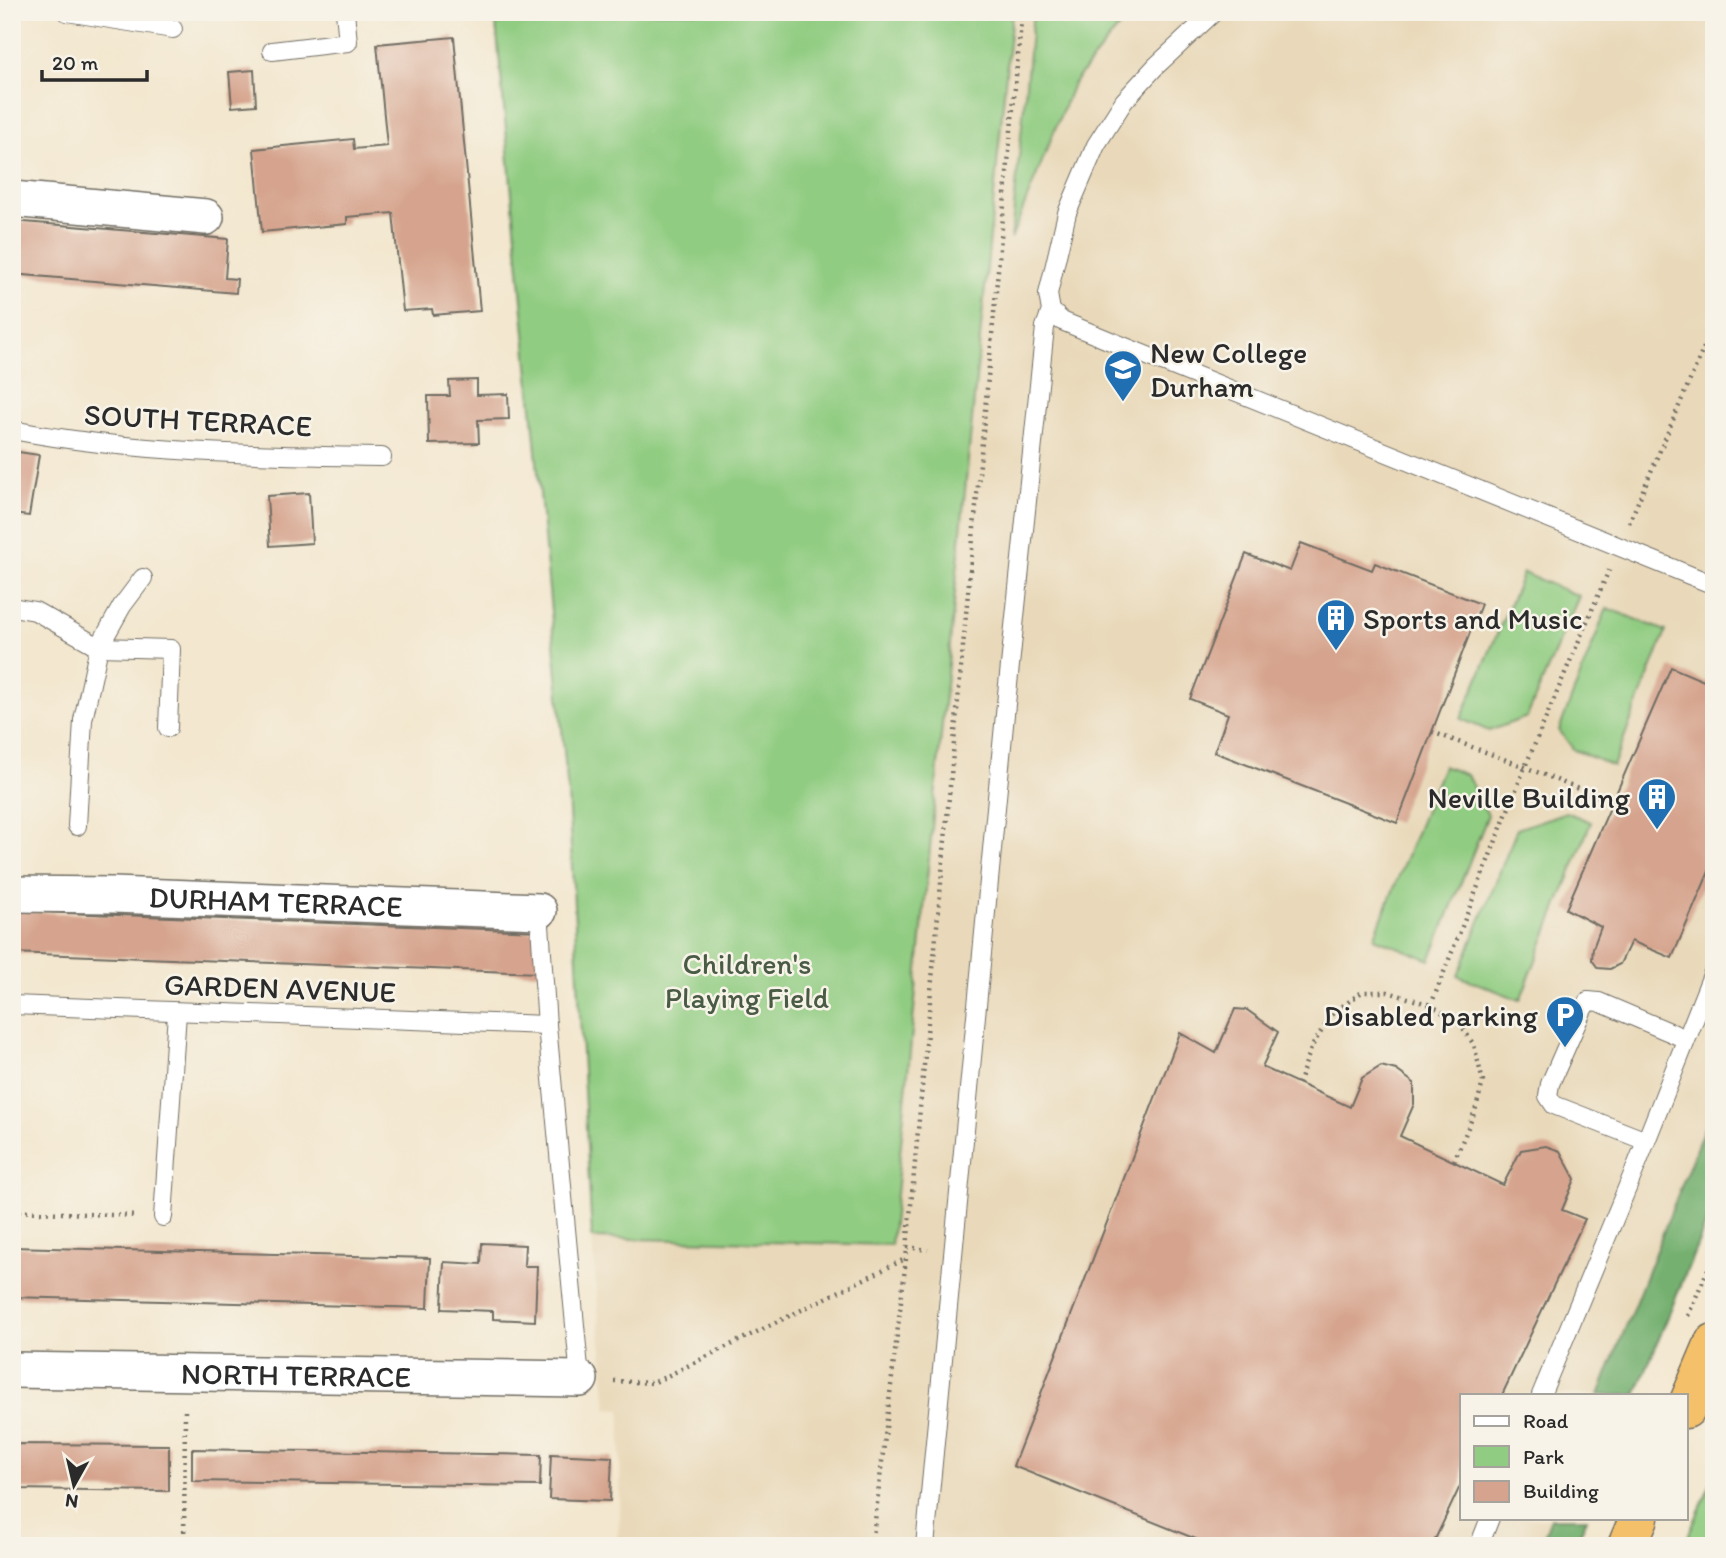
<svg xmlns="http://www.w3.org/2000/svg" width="1726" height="1558" font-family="Itim,sans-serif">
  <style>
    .built { fill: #e9d9ba }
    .green { fill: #90cc81; stroke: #5e7c56; stroke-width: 2 }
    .forest { fill: #74b06f; stroke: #506e4d; stroke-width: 2 }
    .building { fill: #d6a48e }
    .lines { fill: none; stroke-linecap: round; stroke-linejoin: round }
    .service-casing { stroke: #716d64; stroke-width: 20 }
    .minor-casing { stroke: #716d64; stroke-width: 38 }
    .trunk-casing { stroke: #716d64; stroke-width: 41 }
    .path { stroke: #716d64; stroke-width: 4.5; stroke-dasharray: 2 5; stroke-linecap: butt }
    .service { stroke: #fff; stroke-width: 18 }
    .minor { stroke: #fff; stroke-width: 35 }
    .trunk { stroke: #f4c16a; stroke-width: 38 }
    .labels { text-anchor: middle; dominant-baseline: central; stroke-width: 5; stroke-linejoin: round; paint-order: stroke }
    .poi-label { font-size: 30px; fill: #2b2b2b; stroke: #f7f3e8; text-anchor: start }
    .street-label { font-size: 30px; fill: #2b2b2b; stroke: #f7f3e8 }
    .park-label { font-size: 30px; fill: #495b45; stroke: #f7f3e8 }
  </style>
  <rect width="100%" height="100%" fill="#f7f3e8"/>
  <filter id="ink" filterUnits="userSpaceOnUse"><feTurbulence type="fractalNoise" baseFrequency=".0143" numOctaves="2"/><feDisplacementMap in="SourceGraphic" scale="14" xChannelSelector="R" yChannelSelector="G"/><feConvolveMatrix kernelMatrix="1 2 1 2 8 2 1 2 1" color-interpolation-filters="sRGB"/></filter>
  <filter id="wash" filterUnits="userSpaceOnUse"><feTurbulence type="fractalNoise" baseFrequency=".00686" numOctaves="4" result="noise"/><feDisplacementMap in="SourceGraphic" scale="28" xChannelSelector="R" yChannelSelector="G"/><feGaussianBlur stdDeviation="1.57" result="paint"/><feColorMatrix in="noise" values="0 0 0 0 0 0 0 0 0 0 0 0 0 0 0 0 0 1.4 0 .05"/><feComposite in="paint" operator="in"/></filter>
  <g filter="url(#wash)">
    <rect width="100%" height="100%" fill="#f3e7cf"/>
    <polygon class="built" points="495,12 1714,12 1714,1103 1599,1395 1462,1395 1462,1518 1551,1518 1540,1546 616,1546 620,1515 621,1409 607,1408 592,1238 891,1245"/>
    <g class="green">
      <polygon points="495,12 1012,12 891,1245 592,1238 568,794"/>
      <polygon points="1033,12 1131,12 1073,84 1011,239"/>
      <polygon points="1523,573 1579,596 1527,717 1489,731 1461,719"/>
      <polygon points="1607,608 1666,631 1613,766 1574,750 1559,730"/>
      <polygon points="1443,766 1467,775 1488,815 1430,960 1374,938"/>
      <polygon points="1566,812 1591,822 1520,1000 1458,976 1517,829"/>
      <polygon points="1714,1476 1714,1546 1684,1546"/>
    </g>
    <g class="forest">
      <polygon points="1714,1103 1714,1204 1636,1395 1599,1395"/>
      <polygon points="1551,1518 1587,1518 1575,1546 1540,1546"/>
    </g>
    <g id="blocks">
      <g class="building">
        <polygon points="454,37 480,311 433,315 432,309 403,311 393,213 347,217 347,224 262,232 254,149 353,139 354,149 387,146 377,44"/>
        <polygon points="254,70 256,105 232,107 229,72"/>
        <polygon points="12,221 228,239 225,278 237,279 236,293 12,274"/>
        <polygon points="477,380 477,395 508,394 509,419 478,420 479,443 429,444 428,396 450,396 449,381"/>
        <polygon points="12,451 39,455 29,516 12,514"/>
        <polygon points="309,493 312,543 270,546 267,496"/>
        <polygon points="1301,543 1372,570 1375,563 1481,604 1397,823 1214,752 1228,714 1190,699 1246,554 1290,571"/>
        <polygon points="1714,664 1714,860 1672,958 1631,941 1620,964 1610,969 1598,968 1592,960 1593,948 1601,927 1566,909 1671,667 1706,682"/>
        <polygon points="12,911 540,931 539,973 12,953"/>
        <polygon points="1235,1009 1247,1010 1278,1032 1262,1067 1350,1107 1362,1078 1381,1066 1396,1070 1414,1083 1414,1104 1400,1136 1503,1185 1521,1150 1546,1146 1560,1151 1575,1179 1562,1210 1585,1219 1502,1395 1462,1395 1462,1482 1432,1546 1198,1546 1201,1541 1013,1466 1180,1033 1216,1053"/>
        <polygon points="482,1243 525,1245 524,1266 537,1266 535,1321 493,1319 493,1311 442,1309 444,1262 481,1264"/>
        <polygon points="12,1247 430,1258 428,1308 12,1297"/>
        <polygon points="12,1444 169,1445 169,1491 12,1489"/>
        <polygon points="192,1449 541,1455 540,1486 192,1481"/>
        <polygon points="551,1454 612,1457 610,1501 549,1499"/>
      </g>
    </g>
  </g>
  <g filter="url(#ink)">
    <use href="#blocks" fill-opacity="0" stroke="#716d64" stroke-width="2"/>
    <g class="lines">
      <defs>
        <g id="service">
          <polyline points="67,12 173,29"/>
          <polyline points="1710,12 1714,15"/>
          <polyline points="272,51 348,42 345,12"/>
          <polyline points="1051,311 1062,321 1113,342 1714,585"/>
          <path d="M 12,430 C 134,453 258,455 382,457"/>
          <polyline points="12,607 35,611 99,647 171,649 168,728"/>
          <polyline points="77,826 83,720 99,647 122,606 143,578"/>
          <polyline points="539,911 547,1025 580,1379"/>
          <polyline points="12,1005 547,1025"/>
          <polyline points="1646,1141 1554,1105 1548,1096 1550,1084 1583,1009 1588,1001 1599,1002 1686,1039"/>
          <polyline points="163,1217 177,1013"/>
          <polyline points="1541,1395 1635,1169 1714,970"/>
          <polyline points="925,1546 1006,704 1045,327 1051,311 1048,294 1067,213 1096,145 1124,101 1156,66 1214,12"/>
          <polyline points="1479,1546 1490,1518"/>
        </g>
        <g id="minor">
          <polyline points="12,199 206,217"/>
          <path id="s1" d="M 12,894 L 113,895 L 539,911"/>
          <path id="s2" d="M 12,1370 L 580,1379"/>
        </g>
        <g id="trunk">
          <polyline points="1686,1409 1714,1343"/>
          <polyline points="1627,1546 1639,1518"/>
        </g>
      </defs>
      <use href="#service" class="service-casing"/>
      <use href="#minor" class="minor-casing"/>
      <use href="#trunk" class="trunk-casing"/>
      <g class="path">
        <polyline points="1629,523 1714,324"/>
        <polyline points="1432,732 1525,767 1612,803"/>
        <polyline points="1298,1084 1312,1046 1333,1013 1362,992 1388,992 1431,1005"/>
        <polyline points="1454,1161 1475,1111 1483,1082 1474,1045 1461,1025 1431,1005 1525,767 1609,570"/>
        <polyline points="12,1211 137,1216"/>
        <polyline points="907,1247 928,1250"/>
        <polyline points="1688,1316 1714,1255"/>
        <polyline points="614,1381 653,1383 905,1259"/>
        <polyline points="37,1546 38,1546"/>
        <polyline points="184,1546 185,1408"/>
        <polyline points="872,1546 906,1259 1022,12"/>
      </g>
      <use href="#service" class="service"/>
      <use href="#minor" class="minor"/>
      <use href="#trunk" class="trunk"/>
    </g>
  </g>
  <defs>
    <symbol id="university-pin" viewBox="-11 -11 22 30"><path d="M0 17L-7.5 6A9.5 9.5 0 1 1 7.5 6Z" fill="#1f6fb2" stroke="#f7f3e8"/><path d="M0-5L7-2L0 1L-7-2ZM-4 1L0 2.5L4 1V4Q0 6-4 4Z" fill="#fff"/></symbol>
    <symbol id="building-pin" viewBox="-11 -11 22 30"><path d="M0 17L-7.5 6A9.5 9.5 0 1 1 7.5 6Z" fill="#1f6fb2" stroke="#f7f3e8"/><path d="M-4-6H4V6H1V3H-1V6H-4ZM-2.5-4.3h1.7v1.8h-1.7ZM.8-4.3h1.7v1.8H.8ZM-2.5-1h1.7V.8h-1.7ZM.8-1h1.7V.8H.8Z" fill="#fff"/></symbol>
    <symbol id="parking-pin" viewBox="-11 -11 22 30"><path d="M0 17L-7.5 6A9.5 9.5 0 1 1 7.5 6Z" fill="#1f6fb2" stroke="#f7f3e8"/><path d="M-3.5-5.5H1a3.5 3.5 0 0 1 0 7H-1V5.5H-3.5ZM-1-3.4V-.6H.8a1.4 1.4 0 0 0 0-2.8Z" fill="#fff"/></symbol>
  </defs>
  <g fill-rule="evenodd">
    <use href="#university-pin" x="1101" y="347" width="44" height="60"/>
    <use href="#building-pin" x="1314" y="596" width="44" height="60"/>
    <use href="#building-pin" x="1635" y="775" width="44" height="60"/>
    <use href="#parking-pin" x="1543" y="993" width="44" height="60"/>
  </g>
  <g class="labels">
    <g class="poi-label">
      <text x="1150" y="352">New College<tspan x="1150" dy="34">Durham</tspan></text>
      <text x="1363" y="618">Sports and Music</text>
      <text x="1630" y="797" text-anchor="end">Neville Building</text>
      <text x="1538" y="1015" text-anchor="end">Disabled parking</text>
    </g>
    <g class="street-label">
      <text transform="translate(198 420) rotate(3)">SOUTH TERRACE</text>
      <text stroke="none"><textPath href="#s1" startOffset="264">DURHAM TERRACE</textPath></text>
      <text transform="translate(280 988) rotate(2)">GARDEN AVENUE</text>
      <text stroke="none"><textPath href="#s2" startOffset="284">NORTH TERRACE</textPath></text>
    </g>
    <g class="park-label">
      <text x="747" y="963">Children's<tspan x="747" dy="34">Playing Field</tspan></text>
    </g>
  </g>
  <rect width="1726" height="1558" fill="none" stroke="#f7f3e8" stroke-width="42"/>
  <rect x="1460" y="1394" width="228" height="126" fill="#f7f3e8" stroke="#a5a39c" stroke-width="2"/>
  <rect x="1474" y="1416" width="35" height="10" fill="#ffffff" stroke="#a5a39c" stroke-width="2"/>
  <text x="1523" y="1428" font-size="21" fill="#2b2b2b">Road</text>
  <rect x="1474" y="1446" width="35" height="21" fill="#90cc81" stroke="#a5a39c" stroke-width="2"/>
  <text x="1523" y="1464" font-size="21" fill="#2b2b2b">Park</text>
  <rect x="1474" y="1481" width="35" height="21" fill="#d6a48e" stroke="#a5a39c" stroke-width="2"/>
  <text x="1523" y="1498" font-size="21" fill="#2b2b2b">Building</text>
  <g transform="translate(74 1485) rotate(188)" stroke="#f7f3e8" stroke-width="5" paint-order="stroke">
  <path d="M0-5L12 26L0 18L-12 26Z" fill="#2b2b2b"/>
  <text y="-10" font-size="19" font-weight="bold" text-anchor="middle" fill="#2b2b2b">N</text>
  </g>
  <path d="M42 70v10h105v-10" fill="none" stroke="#2b2b2b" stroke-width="3.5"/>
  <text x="52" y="70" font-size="21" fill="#2b2b2b" stroke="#f7f3e8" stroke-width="5" paint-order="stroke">20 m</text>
</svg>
